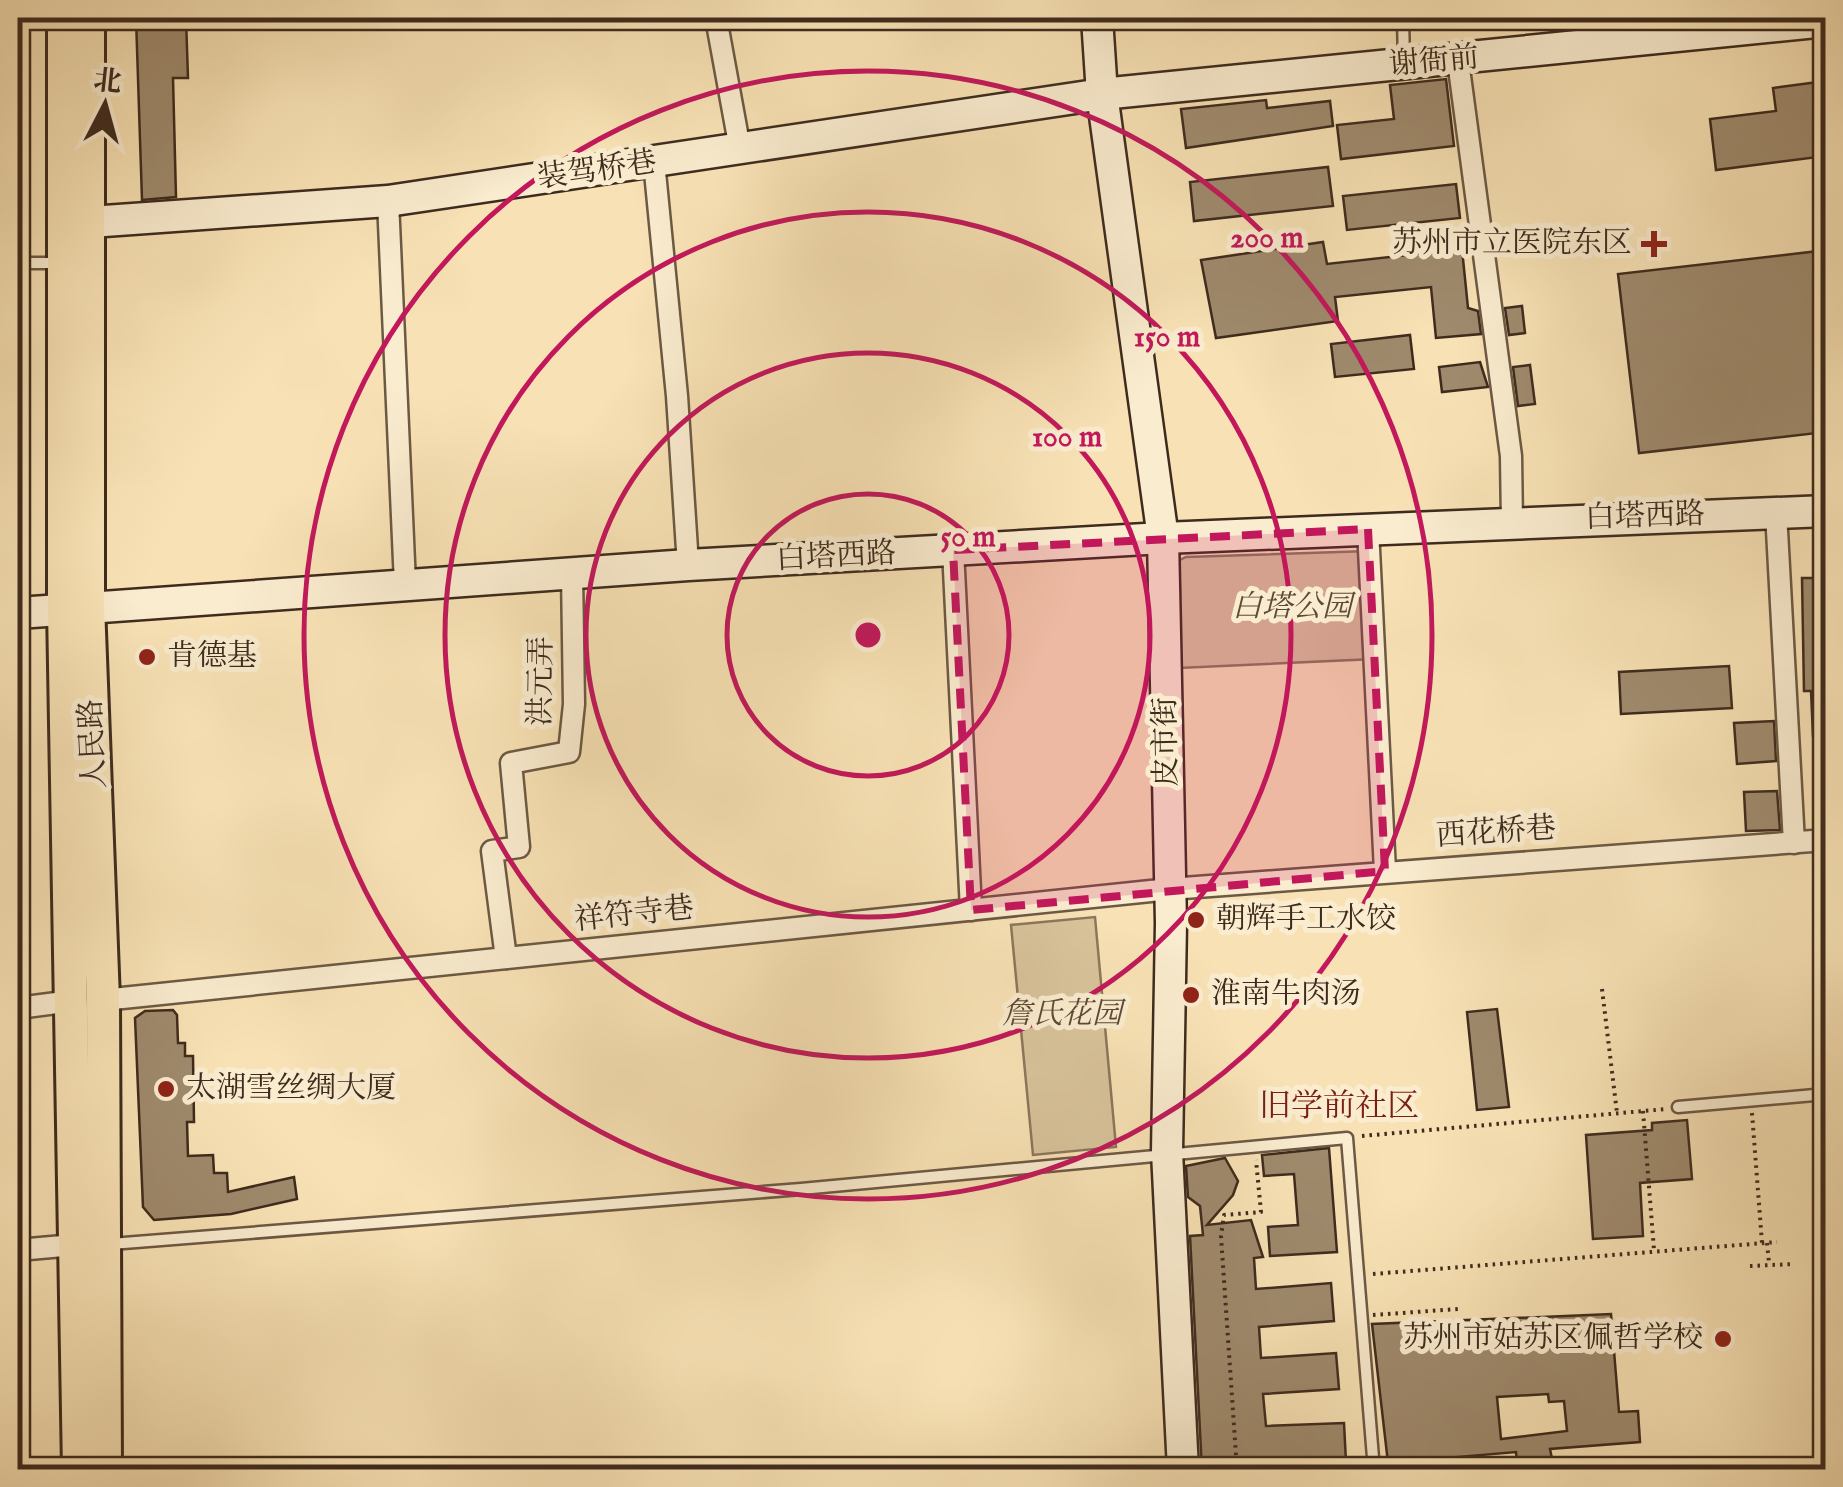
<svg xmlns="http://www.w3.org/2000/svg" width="1843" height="1487" font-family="'IM FELL English','Noto Serif SC',serif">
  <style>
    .green { fill: #d8c39b; stroke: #8b775c; stroke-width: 2.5 }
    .building { fill: #9f8a6d; stroke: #3e2b1e; stroke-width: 2.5; fill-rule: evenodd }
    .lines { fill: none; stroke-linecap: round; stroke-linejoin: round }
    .lane-casing { stroke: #6c5944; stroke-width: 15 }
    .street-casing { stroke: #6c5944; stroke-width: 25 }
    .secondary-casing { stroke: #3e2b1e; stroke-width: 35 }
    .primary-casing { stroke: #3e2b1e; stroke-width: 38 }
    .path { stroke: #3e2b1e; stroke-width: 4; stroke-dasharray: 2.5 5; stroke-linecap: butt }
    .lane { stroke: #faeccf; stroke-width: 10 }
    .street { stroke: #faeccf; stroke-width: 20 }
    .secondary { stroke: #faeccf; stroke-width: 30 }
    .primary { stroke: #f8e2b5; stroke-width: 32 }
    .marked { fill: #c2185b; fill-opacity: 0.2; stroke: #c2185b; stroke-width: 8; stroke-dasharray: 20 12; stroke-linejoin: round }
    .ring { fill: none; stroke: #c2185b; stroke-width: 5 }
    .poi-dot { fill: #8f2418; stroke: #faeccf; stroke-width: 4 }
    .labels { text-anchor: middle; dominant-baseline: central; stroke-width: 10; stroke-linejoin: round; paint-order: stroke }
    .street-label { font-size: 30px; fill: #3e2b1e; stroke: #faeccf }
    .poi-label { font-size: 30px; fill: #3e2b1e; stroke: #faeccf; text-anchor: start }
    .park-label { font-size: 30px; font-style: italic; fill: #5d4937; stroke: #faeccf }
    .neighbourhood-label { font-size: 32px; fill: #7a1f14; stroke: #faeccf }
    .centre { fill: #c2185b; stroke: #faeccf; stroke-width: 5 }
    .ring-label { font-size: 30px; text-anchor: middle; font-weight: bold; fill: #c2185b; stroke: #faeccf; stroke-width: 10; stroke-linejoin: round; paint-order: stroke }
  </style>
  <rect width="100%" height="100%" fill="#f8e2b5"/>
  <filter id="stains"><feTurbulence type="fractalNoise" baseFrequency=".002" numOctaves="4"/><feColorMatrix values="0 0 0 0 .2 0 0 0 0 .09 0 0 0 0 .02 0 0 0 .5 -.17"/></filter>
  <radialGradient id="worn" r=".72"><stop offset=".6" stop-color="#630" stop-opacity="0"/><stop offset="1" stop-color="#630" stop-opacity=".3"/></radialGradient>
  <g class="green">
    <polygon points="1369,551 1374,659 1179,668 1176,562 1186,557"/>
    <polygon points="1095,917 1116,1147 1033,1155 1011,925"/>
  </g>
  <g class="building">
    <polygon points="136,18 186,18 188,78 173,78 176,197 142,200"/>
    <polygon points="1446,79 1454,146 1341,159 1337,125 1394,119 1390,85"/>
    <polygon points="1826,81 1826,156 1716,170 1710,119 1776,111 1773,88"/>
    <polygon points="1266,100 1267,108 1330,101 1333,126 1186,148 1181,109"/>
    <polygon points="1328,167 1333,206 1194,221 1190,182"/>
    <polygon points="1456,184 1460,218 1347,230 1343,196"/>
    <polygon points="1323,242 1327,264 1462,249 1468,308 1478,311 1481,334 1436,338 1431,287 1335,297 1338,321 1216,338 1201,260"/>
    <polygon points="1819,251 1826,304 1826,432 1639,453 1618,274"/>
    <polygon points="1522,306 1525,333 1509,335 1505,308"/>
    <polygon points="1410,335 1414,369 1335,377 1331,344"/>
    <polygon points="1480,362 1488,387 1442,392 1439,367"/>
    <polygon points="1530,365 1535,404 1518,406 1513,367"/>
    <polygon points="1802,578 1826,578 1826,735 1813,736 1811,691 1804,691"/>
    <polygon points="1729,666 1732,708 1621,714 1619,672"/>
    <polygon points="1774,721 1776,761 1737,764 1734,723"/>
    <polygon points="1777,791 1780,830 1746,831 1744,792"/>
    <polygon points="1497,1009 1509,1107 1477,1110 1467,1012"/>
    <polygon points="173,1010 177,1015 178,1043 185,1043 185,1056 193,1056 194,1122 187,1122 188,1156 213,1155 214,1173 227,1173 228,1192 294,1177 297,1199 231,1214 154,1220 143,1207 135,1018 145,1011"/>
    <polygon points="1687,1120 1692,1179 1640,1183 1643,1236 1593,1239 1586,1135 1652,1130 1652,1123"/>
    <polygon points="1329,1148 1337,1252 1270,1256 1268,1227 1298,1225 1294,1174 1264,1176 1262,1155"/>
    <polygon points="1225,1158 1238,1181 1233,1195 1207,1225 1251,1220 1263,1257 1254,1258 1256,1289 1331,1283 1334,1321 1259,1327 1261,1358 1336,1353 1339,1389 1263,1394 1266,1426 1344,1423 1346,1462 1269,1465 1269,1470 1202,1470 1190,1236 1203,1235 1200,1206 1188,1197 1186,1166"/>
    <path d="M 1611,1314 L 1619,1412 L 1638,1411 L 1640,1442 L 1550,1449 L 1552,1459 L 1517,1463 L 1516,1452 L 1388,1463 L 1372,1324 ZM 1548,1394 L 1549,1402 L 1564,1401 L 1567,1431 L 1501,1439 L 1497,1397 Z"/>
  </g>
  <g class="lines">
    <defs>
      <g id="lane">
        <polyline points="1403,18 1404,61"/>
        <polyline points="18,263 57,263"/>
        <polyline points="1678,1107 1826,1094"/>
        <polyline points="111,1244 801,1189 1347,1138 1374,1470"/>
      </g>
      <g id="street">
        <polyline points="716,18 740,149"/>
        <polyline points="1458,61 1511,456 1512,523"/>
        <polyline points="654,162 677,396 688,565"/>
        <polyline points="388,201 405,584"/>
        <polyline points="1776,512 1794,843"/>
        <polyline points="1368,529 1385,871"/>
        <polyline points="953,550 971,910"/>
        <polyline points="506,958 492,851 519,847 511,763 569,752 574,704 572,573"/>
        <polyline points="103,1000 1170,889 1826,840"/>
        <polyline points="18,1008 72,1001"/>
        <polyline points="18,1250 74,1245"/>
      </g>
      <g id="secondary">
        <polyline points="1097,18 1102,94 1163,538 1171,923 1167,1152 1183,1470"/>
        <polyline points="90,222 388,201 1102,94 1826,21"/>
        <polyline points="18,613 688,565 1163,538 1826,511"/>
      </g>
      <g id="primary">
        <polyline points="64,18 64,608 79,1470"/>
        <polyline points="88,18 88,605 103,1000 105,1470"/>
      </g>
    </defs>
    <use href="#lane" class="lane-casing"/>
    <use href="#street" class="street-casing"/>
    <use href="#secondary" class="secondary-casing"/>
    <use href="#primary" class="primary-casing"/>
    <g class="path">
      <polyline points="1602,989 1617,1113"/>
      <polyline points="1643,1111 1654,1250"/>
      <polyline points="1752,1113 1762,1243"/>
      <polyline points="1362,1136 1666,1109"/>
      <polyline points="1767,1243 1769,1263"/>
      <polyline points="1750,1266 1794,1264"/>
      <polyline points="1373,1274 1777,1242"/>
      <polyline points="1373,1315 1458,1309"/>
      <polyline points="1237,1470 1221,1236 1224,1215 1261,1212 1256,1160"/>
    </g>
    <use href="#lane" class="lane"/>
    <use href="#street" class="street"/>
    <use href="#secondary" class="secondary"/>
    <use href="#primary" class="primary"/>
  </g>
  <path class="marked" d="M 1368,529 L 1385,871 L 971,910 L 953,550 Z"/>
  <g class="ring">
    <circle cx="868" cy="635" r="141"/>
    <circle cx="868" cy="635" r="282"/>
    <circle cx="868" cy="635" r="423"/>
    <circle cx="868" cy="635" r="564"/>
  </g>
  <g class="poi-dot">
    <path d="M1649 229h10v10h10v10h-10v10h-10v-10h-10v-10h10z"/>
    <circle cx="147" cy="657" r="10"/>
    <circle cx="1196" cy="920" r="10"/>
    <circle cx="1191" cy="995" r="10"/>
    <circle cx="166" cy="1089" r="10"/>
    <circle cx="1723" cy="1339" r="10"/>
  </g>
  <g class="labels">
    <g class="street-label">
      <text transform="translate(1434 62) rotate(-5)">谢衙前</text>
      <text transform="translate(597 171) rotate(-8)">装驾桥巷</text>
      <text transform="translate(1645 517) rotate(-2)">白塔西路</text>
      <text transform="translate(836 557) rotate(-3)">白塔西路</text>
      <text transform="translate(542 681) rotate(-89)">洪元弄</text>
      <text transform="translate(1167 742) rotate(-91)">皮市街</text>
      <text transform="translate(94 744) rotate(-93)">人民路</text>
      <text transform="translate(1496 833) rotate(-4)">西花桥巷</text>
      <text transform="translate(634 915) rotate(-6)">祥符寺巷</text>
    </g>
    <g class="poi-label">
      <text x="1632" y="244" text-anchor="end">苏州市立医院东区</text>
      <text x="167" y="657">肯德基</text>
      <text x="1216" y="920">朝辉手工水饺</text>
      <text x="1211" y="995">淮南牛肉汤</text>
      <text x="186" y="1089">太湖雪丝绸大厦</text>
      <text x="1703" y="1339" text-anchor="end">苏州市姑苏区佩哲学校</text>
    </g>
    <g class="park-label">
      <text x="1292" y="608">白塔公园</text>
      <text x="1062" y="1015">詹氏花园</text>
    </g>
    <g class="neighbourhood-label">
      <text x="1339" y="1107">旧学前社区</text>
    </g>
  </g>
  <circle cx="868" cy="635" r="15" class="centre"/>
  <g class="ring-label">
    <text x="1267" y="247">200 m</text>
    <text x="1167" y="346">150 m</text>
    <text x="1067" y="446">100 m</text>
    <text x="968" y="546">50 m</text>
  </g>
  <rect width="1843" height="1487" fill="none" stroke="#f8e2b5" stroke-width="60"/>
  <rect x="20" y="20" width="1803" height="1447" fill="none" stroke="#3e2b1e" stroke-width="5"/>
  <rect x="30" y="30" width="1783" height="1427" fill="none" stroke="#3e2b1e" stroke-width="2.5"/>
  <g transform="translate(105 105) rotate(6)" stroke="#faeccf" stroke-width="8" paint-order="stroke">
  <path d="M0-8L18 38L0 25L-18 38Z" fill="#3e2b1e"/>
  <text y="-15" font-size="28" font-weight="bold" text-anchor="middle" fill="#3e2b1e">北</text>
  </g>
  <rect width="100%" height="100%" filter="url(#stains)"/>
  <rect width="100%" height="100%" fill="url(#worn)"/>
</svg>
